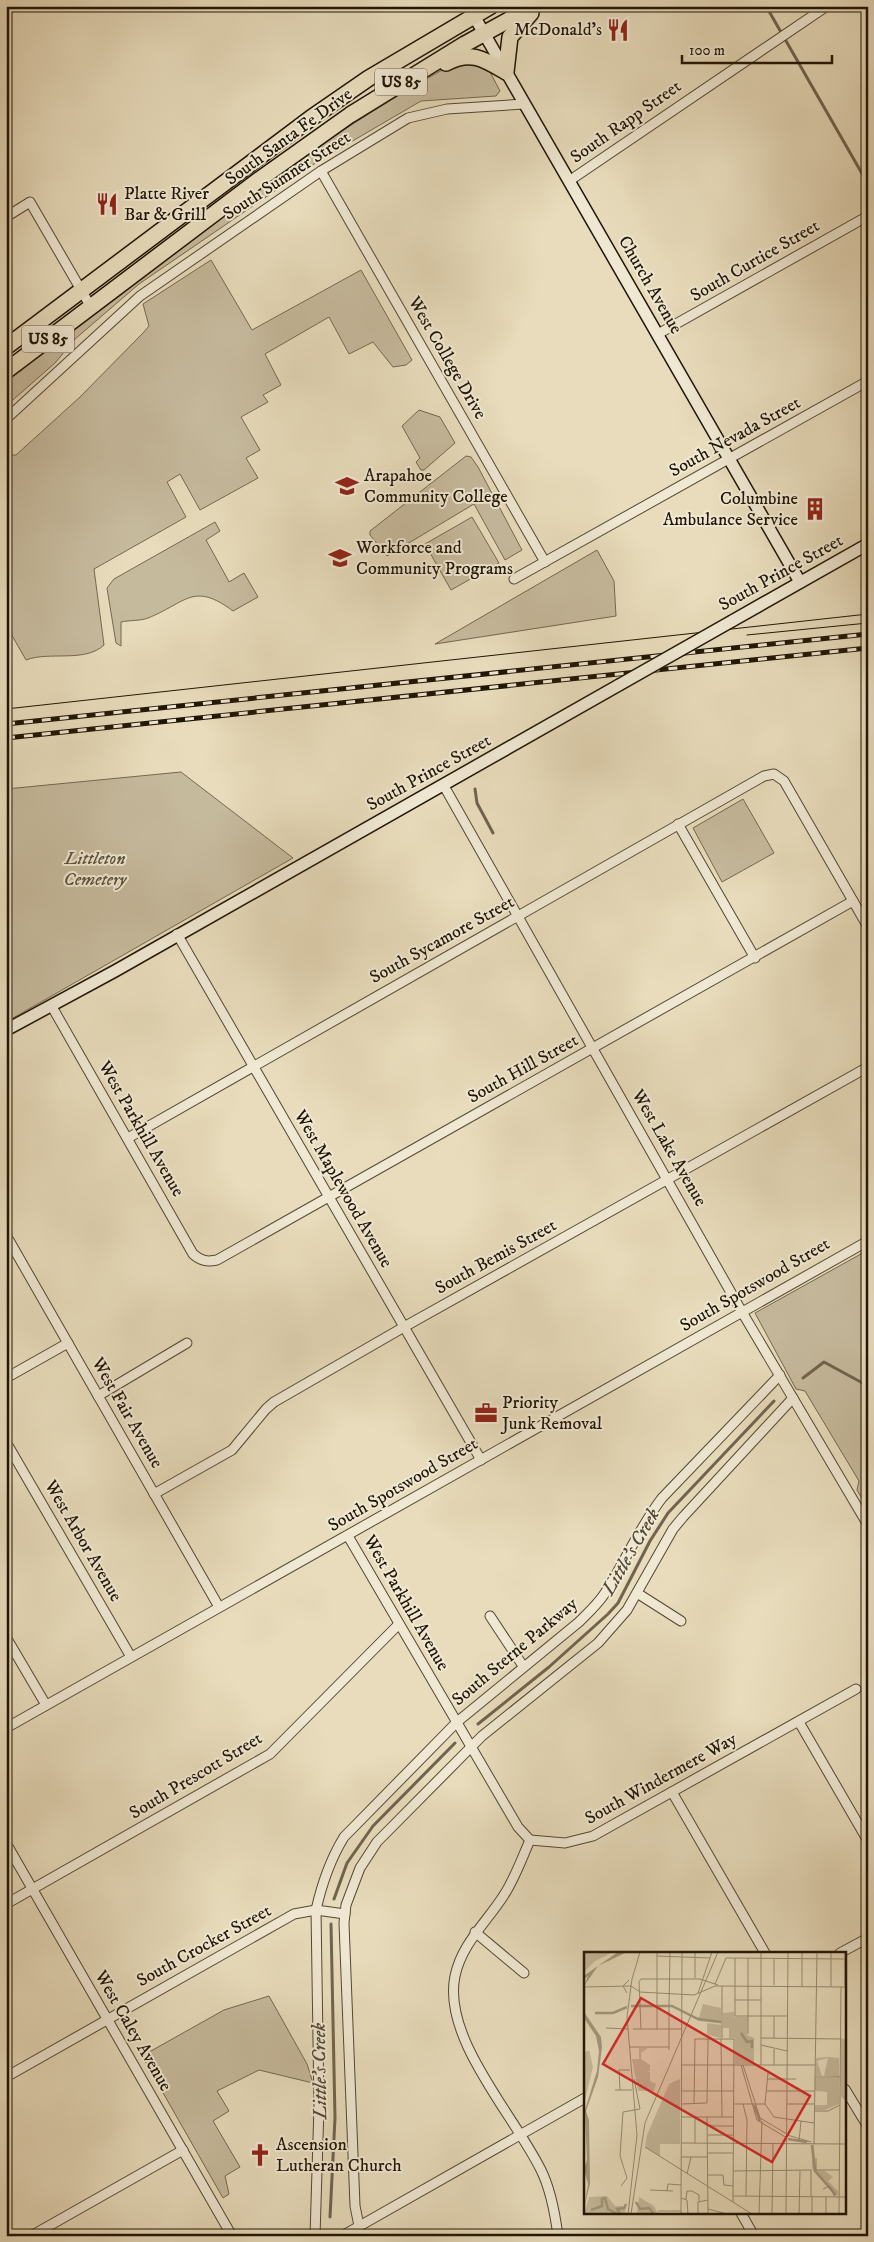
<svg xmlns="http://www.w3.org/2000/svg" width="874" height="2242" font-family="'IM FELL DW Pica',serif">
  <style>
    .green { fill: #c6ba9d; stroke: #736851 }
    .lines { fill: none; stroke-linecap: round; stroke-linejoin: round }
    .stream { stroke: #6f644e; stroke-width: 3 }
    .street-casing { stroke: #524733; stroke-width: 11 }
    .secondary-casing { stroke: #201505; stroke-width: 14 }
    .highway-casing { stroke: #201505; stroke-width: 18 }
    .street { stroke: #f0e8d3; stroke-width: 9 }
    .secondary { stroke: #f0e8d3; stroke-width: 11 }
    .highway { stroke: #e8dcbc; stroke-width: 15 }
    .tram { stroke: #201505; stroke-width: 1 }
    .rail-casing { stroke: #201505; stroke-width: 5 }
    .rail { stroke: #f0e8d3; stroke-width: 3; stroke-dasharray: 9; stroke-linecap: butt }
    .secondary-bridge-casing { stroke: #201505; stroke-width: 14; stroke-linecap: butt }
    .secondary-bridge { stroke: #f0e8d3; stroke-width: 11 }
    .labels { text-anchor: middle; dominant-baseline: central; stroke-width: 4; stroke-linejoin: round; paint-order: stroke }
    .shield { fill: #f0e8d3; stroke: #5e5443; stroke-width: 1 }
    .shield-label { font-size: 16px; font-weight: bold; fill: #201505 }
    .poi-label { font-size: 18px; fill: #201505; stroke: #f0e8d3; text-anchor: start }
    .street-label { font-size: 18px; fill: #201505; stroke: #f0e8d3 }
    .park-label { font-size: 18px; font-style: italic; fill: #5a4f3a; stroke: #f0e8d3 }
    .water-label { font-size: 19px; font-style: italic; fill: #554935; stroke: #f0e8d3 }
    .inset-river { fill: none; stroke: #a4987e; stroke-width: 2.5 }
    .inset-road { fill: none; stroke: #988c73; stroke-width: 1 }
    .view { fill: #d62828; fill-opacity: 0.15; stroke: #d62828; stroke-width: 2.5 }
    .inset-edge { fill: none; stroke: #201505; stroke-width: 2.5 }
  </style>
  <rect width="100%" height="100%" fill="#e8dcbc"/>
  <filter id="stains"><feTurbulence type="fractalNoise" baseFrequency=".004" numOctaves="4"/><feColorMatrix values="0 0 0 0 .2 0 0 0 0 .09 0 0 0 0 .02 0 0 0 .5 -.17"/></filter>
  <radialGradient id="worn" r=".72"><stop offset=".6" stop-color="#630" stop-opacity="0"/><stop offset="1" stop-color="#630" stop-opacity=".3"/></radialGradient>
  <g class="green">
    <path d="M 460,60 L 488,68 L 500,91 L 496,96 L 421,101 L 320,160 L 139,284 L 75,339 L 55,363 L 6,406 L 6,377 C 153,265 298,149 460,60 Z"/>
    <path d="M 211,260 L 252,330 L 361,270 L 412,360 L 406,365 L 393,367 L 373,342 L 349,354 L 329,317 L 265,354 L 281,385 L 263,395 L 268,402 L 241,417 L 260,450 L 246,458 L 258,478 L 200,510 L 180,474 L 167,482 L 186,517 L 94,569 L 104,645 C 85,663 49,651 26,660 L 6,625 L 6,455 L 16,455 L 80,397 L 143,333 L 149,326 L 143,304 Z"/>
    <polygon points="419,410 440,417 455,443 424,470 421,470 416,462 420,458 402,426"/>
    <polygon points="466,456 471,457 478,467 522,550 505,560 474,504 387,556 370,535 370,531"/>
    <polygon points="472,517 499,563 451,590 425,544"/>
    <path d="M 215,522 L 220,531 L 206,540 L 227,578 L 229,582 L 244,573 L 258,597 L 233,611 C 193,581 186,603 148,618 C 141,621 130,620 121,622 L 121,646 L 116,643 L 107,588 L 114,579 Z"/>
    <polygon points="597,550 614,581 616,616 435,644"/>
    <polygon points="181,772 293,858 6,1022 6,789"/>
    <polygon points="743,799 774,853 722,882 693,828"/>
    <polygon points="868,1250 868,1500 864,1502 857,1490 859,1481 805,1391 796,1389 755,1313"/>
    <polygon points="269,1996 307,2064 313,2083 259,2070 217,2091 229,2111 213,2121 240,2167 225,2176 229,2194 223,2198 142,2056 224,2010"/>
  </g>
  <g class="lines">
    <g class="stream">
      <polyline points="766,6 868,184"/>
      <polyline points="475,789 477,803 493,833"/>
      <polyline points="803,1378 824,1362 868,1386"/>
      <polyline points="478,1724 549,1667 608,1614 618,1603 650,1541 668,1513 774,1401"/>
      <polyline points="334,1899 347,1863 373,1826 455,1743"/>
      <polyline points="330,2217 335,2118 331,1924"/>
    </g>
    <defs>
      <g id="street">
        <polyline points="321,171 545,562"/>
        <polyline points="569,181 827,6"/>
        <polyline points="6,217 30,202 91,307"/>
        <polyline points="658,334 868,216"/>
        <polyline points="6,419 140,296 321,171 408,118 447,109 524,104"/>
        <polyline points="514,579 868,381"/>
        <polyline points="444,786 742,1312 868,1525"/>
        <polyline points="678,824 755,958"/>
        <polyline points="177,934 481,1460"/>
        <path d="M 51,1005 L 193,1254 C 201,1261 207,1262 217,1260 L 853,901"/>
        <polyline points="128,1138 764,776 774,774 784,781 868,927"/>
        <polyline points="6,1235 219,1607"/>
        <polyline points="6,1378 68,1343"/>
        <polyline points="98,1396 187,1343"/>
        <polyline points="6,1442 131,1657"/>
        <polyline points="154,1494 232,1450 266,1409 274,1402 404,1327 868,1067"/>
        <polyline points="348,1536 518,1827 530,1840"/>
        <polyline points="637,1593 681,1621"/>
        <polyline points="490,1616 523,1666"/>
        <polyline points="6,1637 46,1705"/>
        <polyline points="799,1722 868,1841"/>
        <polyline points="6,1728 868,1241"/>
        <polyline points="672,1792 765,1953"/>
        <path d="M 530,1840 C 522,1858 515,1878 504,1895 C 487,1922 462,1943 455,1976 C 442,2038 514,2115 541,2170 C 551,2190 555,2213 558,2236"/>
        <polyline points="530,1840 565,1843 593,1836 856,1689"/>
        <polyline points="6,1843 232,2236"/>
        <polyline points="6,1904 270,1754 399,1624"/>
        <polyline points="475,1932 524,1973"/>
        <polyline points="840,1953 868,1938"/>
        <polyline points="6,2077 294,1914 316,1910 345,1914"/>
        <polyline points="845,2089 868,2127"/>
        <polyline points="741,2213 754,2236"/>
        <polyline points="359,2226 355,2206 344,1923 346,1905 360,1868 377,1842 482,1736 598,1643 627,1610 673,1529 683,1517 793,1398"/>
        <polyline points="31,2236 183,2150"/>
        <path d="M 315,2236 L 319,2106 L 316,1910 C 322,1883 330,1860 344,1837 L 457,1722 L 579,1622 C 588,1613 598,1604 605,1593 C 625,1562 639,1528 662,1498 L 780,1375"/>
        <polyline points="342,2236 585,2098"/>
      </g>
      <g id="secondary">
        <polyline points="474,16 800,582"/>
        <polyline points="732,621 868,544"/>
        <polyline points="6,1030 115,971 619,685"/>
      </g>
      <g id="highway">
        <path d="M 446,63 C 471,50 484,59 506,72 L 510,37 L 531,13"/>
        <polyline points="6,347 311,118 369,78 491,6"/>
        <polyline points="6,371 260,179 350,115 465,44 534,6"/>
      </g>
    </defs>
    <use href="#street" class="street-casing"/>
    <use href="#secondary" class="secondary-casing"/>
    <use href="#highway" class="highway-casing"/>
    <use href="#street" class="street"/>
    <use href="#secondary" class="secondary"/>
    <use href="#highway" class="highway"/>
    <g class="tram">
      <polyline points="747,635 868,623"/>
      <polyline points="6,709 868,614"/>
    </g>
    <defs>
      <g id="rail">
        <polyline points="6,724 868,634"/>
        <polyline points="6,738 868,648"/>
      </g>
    </defs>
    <use href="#rail" class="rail-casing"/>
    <use href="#rail" class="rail"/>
    <defs>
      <polyline id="secondary-bridge" points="619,685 732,621"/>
    </defs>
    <use href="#secondary-bridge" class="secondary-bridge-casing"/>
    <use href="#secondary-bridge" class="secondary-bridge"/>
  </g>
  <defs>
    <symbol id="restaurant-bare" viewBox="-9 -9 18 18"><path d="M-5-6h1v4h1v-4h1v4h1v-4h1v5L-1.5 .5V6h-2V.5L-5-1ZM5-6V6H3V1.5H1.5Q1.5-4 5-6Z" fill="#8f2418" stroke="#f0e8d3" stroke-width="2.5" paint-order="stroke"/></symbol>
    <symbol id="university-bare" viewBox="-9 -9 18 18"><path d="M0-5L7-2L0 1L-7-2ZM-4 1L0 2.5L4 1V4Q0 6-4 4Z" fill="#8f2418" stroke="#f0e8d3" stroke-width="2.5" paint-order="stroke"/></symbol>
    <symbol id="building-bare" viewBox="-9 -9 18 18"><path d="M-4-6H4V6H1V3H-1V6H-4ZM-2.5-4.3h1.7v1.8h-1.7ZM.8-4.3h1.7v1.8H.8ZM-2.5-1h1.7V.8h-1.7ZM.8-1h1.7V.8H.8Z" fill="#8f2418" stroke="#f0e8d3" stroke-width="2.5" paint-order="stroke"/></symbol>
    <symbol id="office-bare" viewBox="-9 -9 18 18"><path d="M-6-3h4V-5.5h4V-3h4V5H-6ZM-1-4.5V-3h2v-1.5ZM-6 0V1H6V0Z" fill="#8f2418" stroke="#f0e8d3" stroke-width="2.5" paint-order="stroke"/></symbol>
    <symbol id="church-bare" viewBox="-9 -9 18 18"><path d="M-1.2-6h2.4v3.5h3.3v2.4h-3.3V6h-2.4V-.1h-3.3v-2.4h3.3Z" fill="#8f2418" stroke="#f0e8d3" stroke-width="2.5" paint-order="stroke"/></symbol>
  </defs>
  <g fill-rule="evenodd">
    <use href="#restaurant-bare" x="602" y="14" width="32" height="32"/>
    <use href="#restaurant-bare" x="91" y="188" width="32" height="32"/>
    <use href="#university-bare" x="331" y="470" width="32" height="32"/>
    <use href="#building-bare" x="799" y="493" width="32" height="32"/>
    <use href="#university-bare" x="324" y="542" width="32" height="32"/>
    <use href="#office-bare" x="470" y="1397" width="32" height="32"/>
    <use href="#church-bare" x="244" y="2139" width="32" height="32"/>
  </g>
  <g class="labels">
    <g class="shield">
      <rect x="375" y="68.5" width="52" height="27" rx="4"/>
      <rect x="22" y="325.5" width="52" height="27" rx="4"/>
    </g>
    <g class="shield-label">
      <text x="401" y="82">US 85</text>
      <text x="48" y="339">US 85</text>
    </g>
    <g class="poi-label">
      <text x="602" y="30" text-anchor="end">McDonald's</text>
      <text x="124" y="194">Platte River<tspan x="124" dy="21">Bar &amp; Grill</tspan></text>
      <text x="364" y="476">Arapahoe<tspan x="364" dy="21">Community College</tspan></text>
      <text x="798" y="499" text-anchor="end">Columbine<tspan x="798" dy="21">Ambulance Service</tspan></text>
      <text x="356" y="548">Workforce and<tspan x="356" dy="21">Community Programs</tspan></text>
      <text x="502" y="1403">Priority<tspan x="502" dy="21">Junk Removal</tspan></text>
      <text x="276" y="2145">Ascension<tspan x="276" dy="21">Lutheran Church</tspan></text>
    </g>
    <g class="street-label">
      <text transform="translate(626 122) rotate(-35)">South Rapp Street</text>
      <text transform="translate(289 137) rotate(-36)">South Santa Fe Drive</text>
      <text transform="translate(287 176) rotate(-33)">South Sumner Street</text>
      <text transform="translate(755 261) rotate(-30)">South Curtice Street</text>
      <text transform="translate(650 285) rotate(60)">Church Avenue</text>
      <text transform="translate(447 358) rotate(60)">West College Drive</text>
      <text transform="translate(735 437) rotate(-29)">South Nevada Street</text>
      <text transform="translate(781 573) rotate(-29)">South Prince Street</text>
      <text transform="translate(429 773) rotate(-29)">South Prince Street</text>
      <text transform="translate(442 940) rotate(-29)">South Sycamore Street</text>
      <text transform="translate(523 1069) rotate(-29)">South Hill Street</text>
      <text transform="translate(141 1129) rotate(60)">West Parkhill Avenue</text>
      <text transform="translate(669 1148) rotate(60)">West Lake Avenue</text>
      <text transform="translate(343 1189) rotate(60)">West Maplewood Avenue</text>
      <text transform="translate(496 1257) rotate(-29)">South Bemis Street</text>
      <text transform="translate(755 1285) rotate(-30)">South Spotswood Street</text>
      <text transform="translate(127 1413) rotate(60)">West Fair Avenue</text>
      <text transform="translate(403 1485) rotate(-30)">South Spotswood Street</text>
      <text transform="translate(83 1541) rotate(60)">West Arbor Avenue</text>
      <text transform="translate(406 1603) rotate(60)">West Parkhill Avenue</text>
      <text transform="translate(515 1652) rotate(-40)">South Sterne Parkway</text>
      <text transform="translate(196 1776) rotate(-31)">South Prescott Street</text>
      <text transform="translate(661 1779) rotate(-29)">South Windermere Way</text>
      <text transform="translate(204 1946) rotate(-29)">South Crocker Street</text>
      <text transform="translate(133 2031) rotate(60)">West Caley Avenue</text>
    </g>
    <g class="park-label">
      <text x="95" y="859">Littleton<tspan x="95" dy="21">Cemetery</tspan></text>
    </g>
    <g class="water-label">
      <text transform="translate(631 1552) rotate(-60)">Little's Creek</text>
      <text transform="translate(320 2071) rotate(-91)">Little's Creek</text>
    </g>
  </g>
  <g transform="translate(584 1952)">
    <rect width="262" height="262" fill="#e8dcbc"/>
    <path d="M 0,0 L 29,0 L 11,9 L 0,20 ZM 119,52 L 137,56 L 137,71 L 114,69 ZM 150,60 L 150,65 L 164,65 L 163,83 L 170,86 L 170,112 L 151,112 L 151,86 L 145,86 L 145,76 L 139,76 L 139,61 ZM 123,71 L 137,73 L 137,86 L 123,83 ZM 257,86 L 262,88 L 262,150 L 257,144 ZM 55,96 L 64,96 L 57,101 L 57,107 L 66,113 L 66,119 L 62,120 L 66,120 L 66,129 L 72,132 L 70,139 L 54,139 L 48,107 L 55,107 ZM 5,98 L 9,115 L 0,152 L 0,101 ZM 245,105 L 255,106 L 255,125 L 240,124 L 244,106 L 233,109 L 238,124 L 232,124 L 232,106 ZM 231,126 L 255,126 L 255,152 L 241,158 L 231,158 L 231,153 L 243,153 L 243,140 L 231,139 ZM 96,127 L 96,192 L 76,192 L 76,204 L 61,195 L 63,183 L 85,132 ZM 228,193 L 230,193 L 231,218 L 241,219 L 249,225 L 244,229 L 254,239 L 254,244 L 228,217 ZM 23,244 L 31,254 L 42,254 L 41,262 L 0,262 L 5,245 ZM 55,245 L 70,254 L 74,262 L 53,262 Z" fill="#c6ba9d"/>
    <path d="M 34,0 L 43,0 L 14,14 L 0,34 L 4,24 L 0,27 L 1,23 ZM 0,60 L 17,85 L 18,95 L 14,125 L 2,159 L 5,168 L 6,232 L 0,256 L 4,232 L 0,217 L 3,208 L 1,158 L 13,119 L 15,99 L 12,84 L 0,66 Z" fill="#a4987e"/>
    <path class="inset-river" d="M 47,54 L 88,54 L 114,67 L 137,70M 11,61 L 29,61 L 43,55M 157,81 L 163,90 L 168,89 L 168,96M 170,153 L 176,169M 204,187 L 223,190M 228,193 L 231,219 L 252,243M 52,250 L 56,257 L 65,256 L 70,262M 7,258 L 18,254 L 18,247 L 21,246 L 24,257 L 33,262M 36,262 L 33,257 L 40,256 L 42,252"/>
    <path class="inset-road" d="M 111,0 L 111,26M 247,0 L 247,35M 73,4 L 126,6M 151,6 L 151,64 L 203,64M 55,30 L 57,77M 55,30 L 57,27 L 116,27 L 134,33M 131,32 L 142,6 L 263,7M 190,33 L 190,6M 261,33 L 261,0M 218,34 L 218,0M 0,35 L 47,34 L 56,40 L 110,43 L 131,34 L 263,35M 43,41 L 39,34 L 45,28M 114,41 L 128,0M 151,48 L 177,48M 85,53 L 86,0M 190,64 L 190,86M 22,76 L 44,77M 49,77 L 98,77M 73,77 L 73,0M 164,82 L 164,6M 138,86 L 138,34M 177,86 L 257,87M 137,87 L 138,165M 177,93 L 203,99M 46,95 L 85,95M 85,98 L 85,55M 97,113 L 231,113M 157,113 L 173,168 L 203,186M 159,113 L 176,166 L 203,182M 177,113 L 177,0M 190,113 L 190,97M 231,125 L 256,125M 184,127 L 212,127M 31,138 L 48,138M 36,138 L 35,118 L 46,118M 97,139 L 150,139M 183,139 L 230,139M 97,152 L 123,151 L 124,87M 110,152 L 111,87 L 150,87 L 149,250M 150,152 L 181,152M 159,152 L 163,168 L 162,244M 181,152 L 190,165 L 230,171M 181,152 L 184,121M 203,152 L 230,152M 230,159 L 244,159 L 256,153M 39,160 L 56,157 L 50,127M 97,165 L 150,165M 123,165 L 124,262M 124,174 L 150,174M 124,183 L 150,183M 203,183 L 227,190M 215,189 L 217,169M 97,191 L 263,192M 111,191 L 111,165M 230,192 L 233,0M 61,195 L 168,262M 123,201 L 149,201M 97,205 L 123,205M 232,206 L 232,218 L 255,218M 150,219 L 227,218 L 227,245M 103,222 L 107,205M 123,223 L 139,223 L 140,233 L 149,234M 37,234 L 43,226 L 36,204 L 39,160M 239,237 L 245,234 L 251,245M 66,238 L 89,239M 83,239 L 84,232 L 97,233M 149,244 L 263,245M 97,246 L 103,248 L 104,262M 102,247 L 103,239 L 108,239 L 115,243 L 115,249M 124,257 L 143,262M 74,259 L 97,259M 44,262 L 53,183 L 43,65 L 48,27 L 56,0M 47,262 L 61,171 L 134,0M 97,262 L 98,0M 114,262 L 114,250 L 124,248M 175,262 L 178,169M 188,262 L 189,192M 202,262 L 204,0M 215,262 L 216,219M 228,262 L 228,245M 242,262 L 242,245M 255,262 L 257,35"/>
    <path class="view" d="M 57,46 L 226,144 L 188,210 L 19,112 Z"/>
    <rect width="262" height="262" class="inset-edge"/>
  </g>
  <rect width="874" height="2242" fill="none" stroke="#e8dcbc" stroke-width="25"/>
  <rect x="8" y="8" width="859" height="2227" fill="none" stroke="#201505" stroke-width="2.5"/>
  <rect x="12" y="12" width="849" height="2217" fill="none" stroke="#201505"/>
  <path d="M682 55v8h150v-8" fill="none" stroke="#201505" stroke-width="2.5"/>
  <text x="689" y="55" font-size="15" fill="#201505" stroke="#f0e8d3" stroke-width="4" paint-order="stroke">100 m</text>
  <rect width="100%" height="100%" filter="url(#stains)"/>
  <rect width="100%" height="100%" fill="url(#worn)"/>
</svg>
